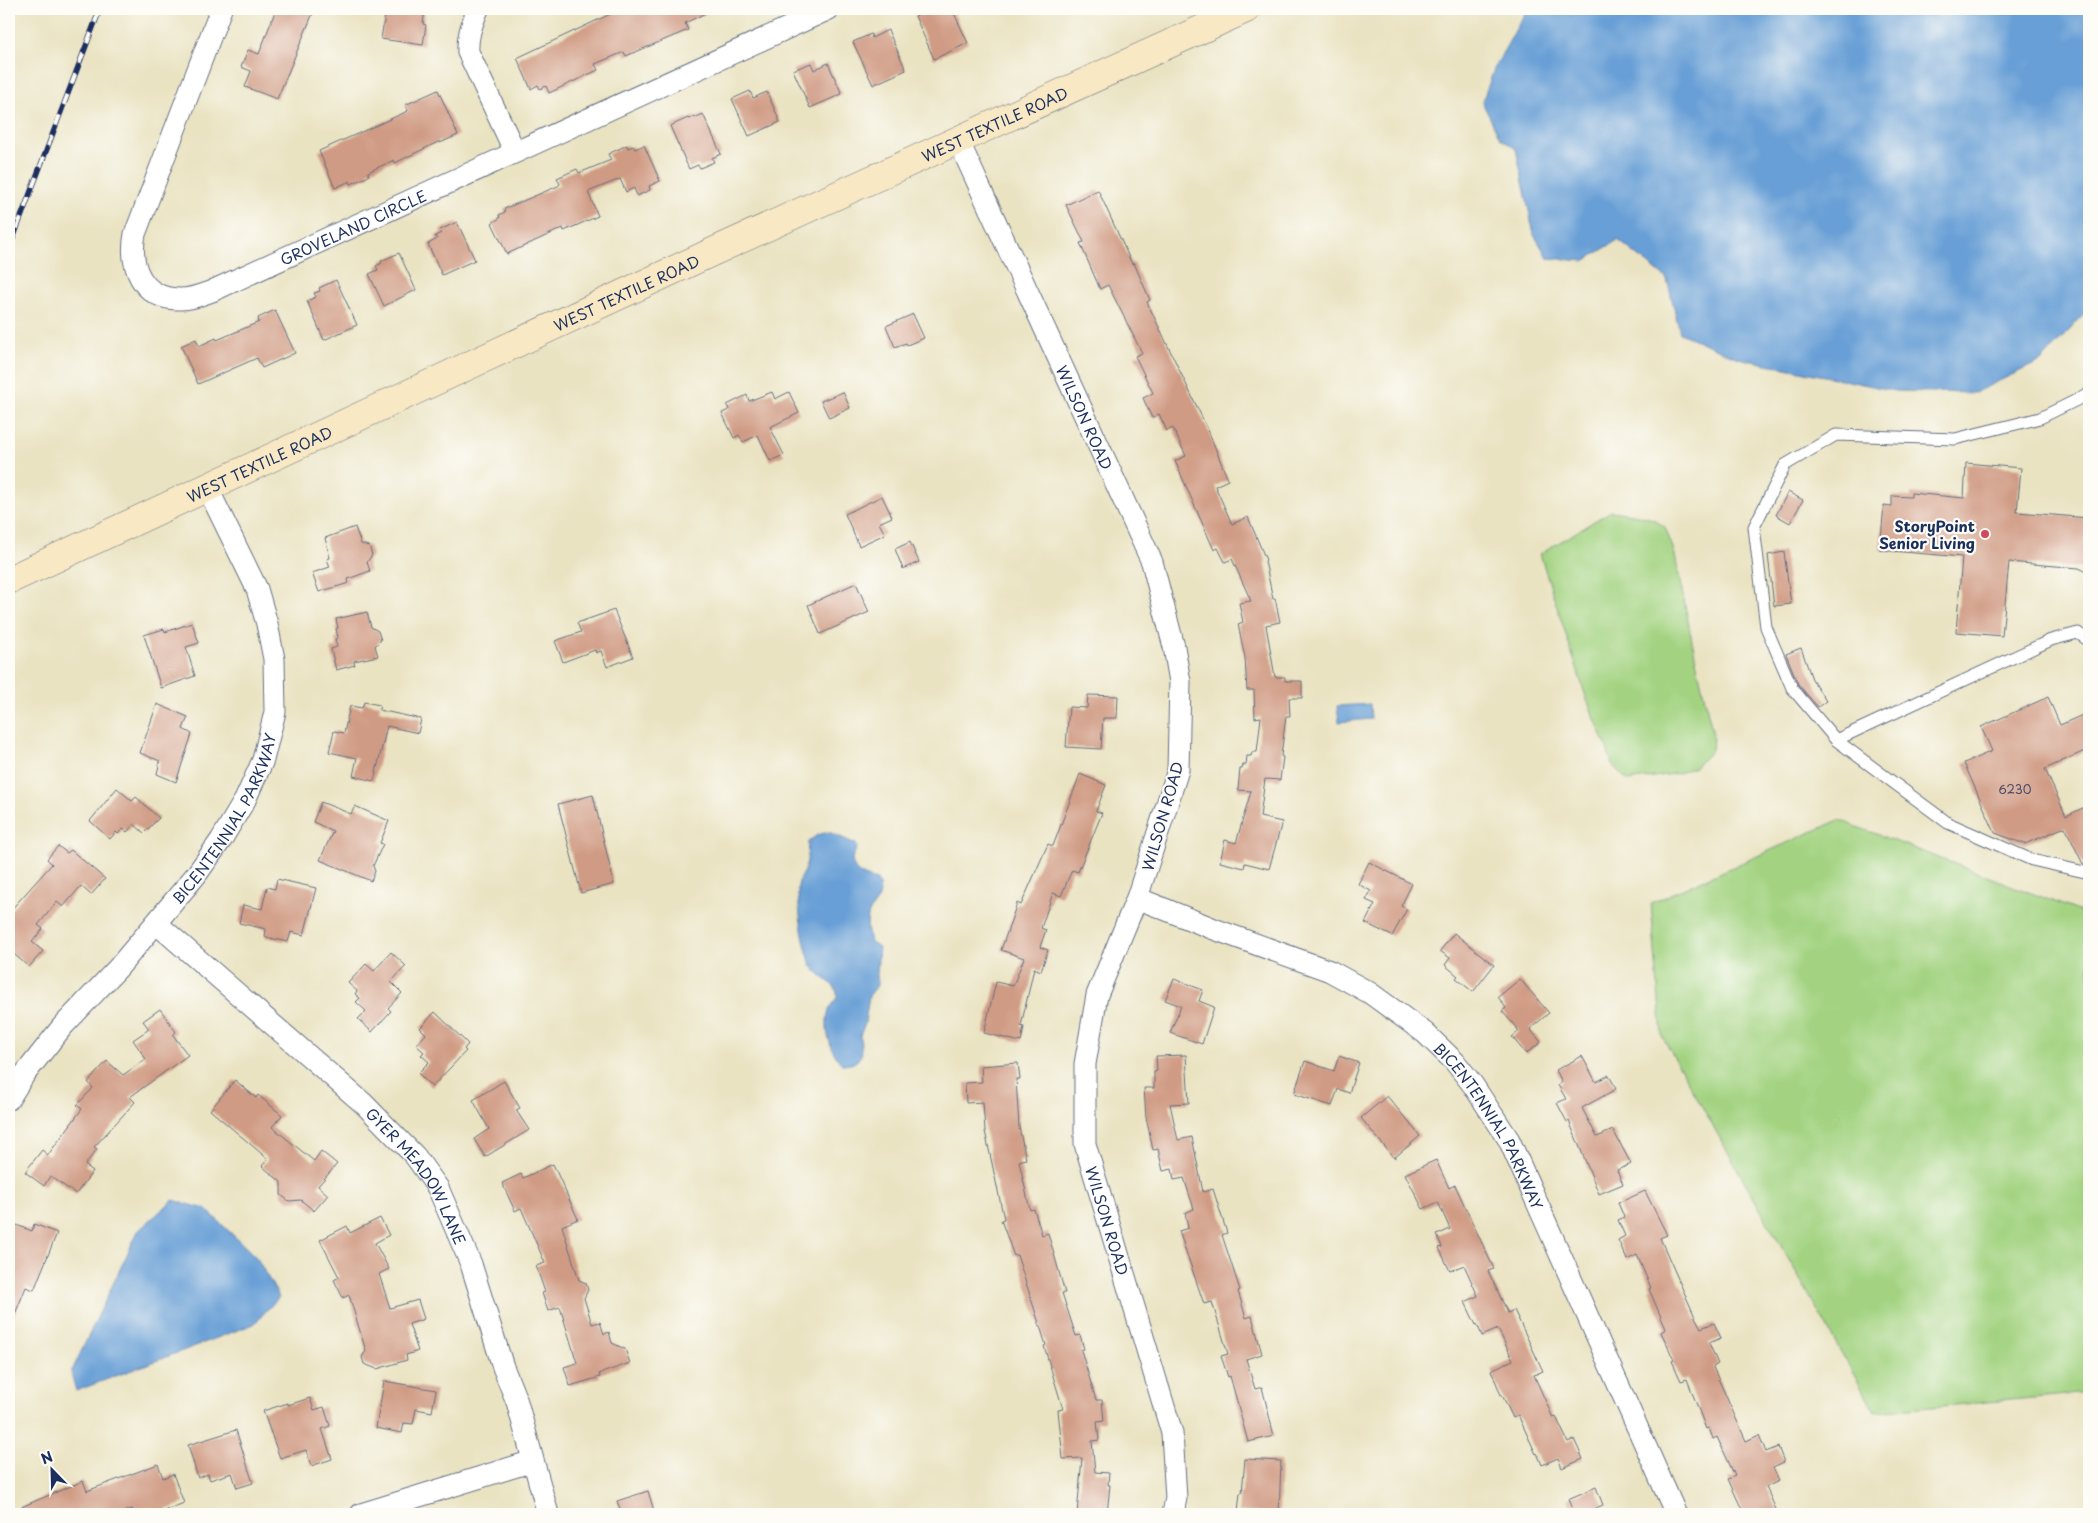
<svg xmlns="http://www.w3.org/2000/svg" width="2098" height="1523" font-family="'Playpen Sans',sans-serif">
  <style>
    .green { fill: #a3d381; stroke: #5f8170 }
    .water { fill: #679fd6; stroke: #41679a }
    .building { fill: #d09b84 }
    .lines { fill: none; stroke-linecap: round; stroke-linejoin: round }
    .lane-casing { stroke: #636e81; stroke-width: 13 }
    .street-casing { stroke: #636e81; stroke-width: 23 }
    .secondary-casing { stroke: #636e81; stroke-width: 29 }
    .lane { stroke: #fff; stroke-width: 11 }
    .street { stroke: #fff; stroke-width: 21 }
    .secondary { stroke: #f8e8c3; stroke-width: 28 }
    .rail-casing { stroke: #1b2f5e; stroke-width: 5.5 }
    .rail { stroke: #fdfcf7; stroke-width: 4; stroke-dasharray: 11; stroke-linecap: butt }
    .poi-dot { fill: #d1495b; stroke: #fdfcf7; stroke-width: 2 }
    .labels { text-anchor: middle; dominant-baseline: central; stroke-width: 4.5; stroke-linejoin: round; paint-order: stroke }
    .number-label { font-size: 12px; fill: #484a68 }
    .street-label { font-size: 15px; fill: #1b2f5e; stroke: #fdfcf7 }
    .poi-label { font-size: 15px; font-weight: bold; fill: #1b2f5e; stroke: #fdfcf7; text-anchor: end }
  </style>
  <rect width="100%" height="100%" fill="#fdfcf7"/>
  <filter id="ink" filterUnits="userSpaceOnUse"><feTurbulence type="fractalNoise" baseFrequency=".02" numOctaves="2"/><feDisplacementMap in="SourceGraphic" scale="10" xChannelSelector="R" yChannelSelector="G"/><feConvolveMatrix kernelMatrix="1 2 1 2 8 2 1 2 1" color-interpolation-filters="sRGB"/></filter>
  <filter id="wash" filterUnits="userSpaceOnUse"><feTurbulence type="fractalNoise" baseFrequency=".0096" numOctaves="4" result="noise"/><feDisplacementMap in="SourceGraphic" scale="20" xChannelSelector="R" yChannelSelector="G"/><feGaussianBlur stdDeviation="1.12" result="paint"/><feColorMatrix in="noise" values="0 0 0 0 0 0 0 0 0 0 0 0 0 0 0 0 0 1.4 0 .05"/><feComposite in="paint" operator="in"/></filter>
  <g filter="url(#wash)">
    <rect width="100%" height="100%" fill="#eae3c2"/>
    <g class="green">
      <polygon points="1611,511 1633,514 1653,519 1665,527 1674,551 1696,660 1713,735 1712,750 1695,767 1679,773 1628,781 1612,765 1606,745 1587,700 1540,554"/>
      <polygon points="1839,820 2089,915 2089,1393 1875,1412 1662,1036 1651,903"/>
    </g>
    <g class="water">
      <polygon points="1527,9 2089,9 2089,309 2041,361 1974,393 1896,391 1738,358 1680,333 1667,279 1618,240 1584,261 1548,258 1534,235 1516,149 1500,138 1482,102 1495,67"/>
      <polygon points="1370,704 1371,719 1339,722 1337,706"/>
      <path d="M 829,832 L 856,844 L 857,848 L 852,858 C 853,874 864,876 877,880 C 886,902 871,902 868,917 C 866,924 868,934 870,941 L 879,947 L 877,974 L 878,982 L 876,987 L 869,996 L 865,1023 L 860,1036 L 862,1053 C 858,1062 852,1066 842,1064 C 830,1052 823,1027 829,1010 C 832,1004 838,1000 837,993 C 836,983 818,977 812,966 C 804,950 797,904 798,886 C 799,877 804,873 806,865 C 808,858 807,850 808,842 L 817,835 Z"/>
      <polygon points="173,1200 206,1209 257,1258 279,1297 254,1324 76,1391 71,1373 138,1231"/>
    </g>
    <g id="blocks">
      <g class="building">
        <polygon points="276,9 302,9 313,13 277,99 245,87 251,71 241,67 248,50 259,54"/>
        <polygon points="386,9 425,9 423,24 426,25 423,45 381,39"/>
        <polygon points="621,9 714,9 685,23 688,30 626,56 624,52 595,64 598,70 549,93 546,86 540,89 538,85 531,89 517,58"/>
        <polygon points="930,9 952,9 968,43 934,59 915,16"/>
        <polygon points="888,30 906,70 873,85 853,42 871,34 872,38"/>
        <polygon points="811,63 814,70 828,63 842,94 810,108 793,70"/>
        <polygon points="438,90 458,135 440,143 440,141 395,163 394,160 368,172 369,176 351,184 350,181 335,188 319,151 408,111 405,105"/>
        <polygon points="750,91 753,98 767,92 780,122 749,136 732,99"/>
        <polygon points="703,114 721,154 712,158 714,162 700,168 698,165 689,169 670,126 688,118 689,119 694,116 695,118"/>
        <polygon points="627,145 628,148 633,146 635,149 644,145 660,181 649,186 650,190 637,196 634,188 626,192 620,179 588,192 598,216 564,231 563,228 507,254 492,223 500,218 499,215 505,212 504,209 558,186 560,184 557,178 577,169 579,173 611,160 608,154"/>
        <polygon points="1098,190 1132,264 1134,263 1150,300 1147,302 1208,430 1228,480 1215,486 1232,524 1248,517 1266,560 1265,561 1273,599 1275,598 1280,622 1266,625 1275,677 1285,677 1285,681 1302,681 1302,698 1289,698 1290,716 1286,716 1281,756 1283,757 1280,780 1265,779 1260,817 1282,822 1269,869 1245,863 1244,868 1220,862 1225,840 1236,843 1251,791 1238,790 1240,769 1242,769 1243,765 1246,765 1247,756 1251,756 1252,752 1257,752 1261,717 1255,718 1254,690 1247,690 1245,658 1238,624 1243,622 1239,603 1251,601 1232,559 1225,562 1218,548 1214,550 1175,461 1186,456 1173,428 1167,431 1159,414 1152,418 1143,398 1153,393 1135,356 1142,353 1108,285 1100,289 1080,243 1084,242 1066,205"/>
        <polygon points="457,222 475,260 442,275 428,244 437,239 435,236 441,233 440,230"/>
        <polygon points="399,253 416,290 384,306 369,274 378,270 376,266 382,263 381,261"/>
        <polygon points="336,280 357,325 324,340 307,301 316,297 314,293 320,291 319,288"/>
        <polygon points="275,310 295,353 262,368 257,358 198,384 181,346 196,339 199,346 216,338 217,340 259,322 258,318"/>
        <polygon points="913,314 924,338 907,345 906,343 895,347 886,326"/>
        <polygon points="772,392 775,399 789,392 799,413 770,427 784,455 770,461 758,435 743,442 739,435 734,438 722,413 729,410 727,405 747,395 749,401"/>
        <polygon points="843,392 850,408 829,418 821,401"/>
        <polygon points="1966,463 2021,468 2017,512 2089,518 2089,573 2079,568 2009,562 2002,636 1956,632 1962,557 1880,550 1884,505 1892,506 1892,496 1911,497 1911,493 1964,498"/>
        <polygon points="1788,492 1803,500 1790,523 1776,515"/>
        <polygon points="882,496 892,517 879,523 885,534 859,546 845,514"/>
        <polygon points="355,527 361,544 369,546 372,555 367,562 370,571 348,579 349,583 319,592 312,573 330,567 327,559 330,558 325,538"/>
        <polygon points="910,542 919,562 903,569 895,549"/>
        <polygon points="1784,552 1791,604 1774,606 1768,555"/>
        <polygon points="856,583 869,612 820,634 808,605"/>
        <polygon points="614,610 633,657 607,667 601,651 596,653 595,650 563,662 555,641 581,632 577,623"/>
        <polygon points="367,612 371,627 378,631 381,640 375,646 378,656 354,661 355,665 336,670 331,649 337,647 335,639 338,638 336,629 338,628 336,619"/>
        <polygon points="192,623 199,643 186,647 195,676 161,688 144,635 164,629 165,632"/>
        <polygon points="1801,648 1812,679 1826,701 1818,707 1798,684 1786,654"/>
        <polygon points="1088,695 1118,696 1117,718 1103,718 1101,749 1066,747 1069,707 1087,708"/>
        <polygon points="2048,697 2060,725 2089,712 2089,749 2045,769 2066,816 2089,805 2089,865 2083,864 2065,827 2025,844 1995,833 1964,763 1992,751 1981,727"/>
        <polygon points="364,702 380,705 379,710 421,719 418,733 387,726 374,781 353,776 357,758 329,752 334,731 344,733 350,706 362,708"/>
        <polygon points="157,704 188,717 183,729 192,734 176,782 157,774 160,761 140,753"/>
        <polygon points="1080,774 1106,785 1096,811 1102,813 1078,872 1072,870 1061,896 1053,893 1041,928 1046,930 1040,947 1048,950 1041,971 1034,968 1021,1026 1024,1027 1021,1042 984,1033 996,982 1013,986 1024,958 1001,950 1017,903 1021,905 1048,844 1053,846"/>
        <polygon points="117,788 132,801 136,797 159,818 144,833 134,824 127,832 123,829 118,834 116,832 110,839 90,821"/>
        <polygon points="593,795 614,884 581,893 558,804"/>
        <polygon points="321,802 351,814 355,806 389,821 380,843 383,844 373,866 375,871 371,881 320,860 333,831 313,822"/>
        <polygon points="58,846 67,853 71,850 105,879 91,895 81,886 63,907 57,902 38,925 43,929 32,942 43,951 29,967 9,950 9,912 52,864 47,859"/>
        <polygon points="1369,862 1412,884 1401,906 1407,909 1392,936 1365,923 1375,904 1366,900 1371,891 1358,884"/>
        <polygon points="277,879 316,888 304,935 291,932 288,942 265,937 266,929 239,923 243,905 262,909 267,887 275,889"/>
        <polygon points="1454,933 1494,965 1473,992 1456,978 1458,976 1445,965 1450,958 1440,951"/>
        <polygon points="391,952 406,966 391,982 402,993 388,1008 391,1011 372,1032 358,1019 366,1011 356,1002 360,998 355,994 357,991 348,983 366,964 374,971"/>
        <polygon points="1174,979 1203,990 1199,1001 1214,1007 1202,1044 1170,1033 1181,1006 1165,1000"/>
        <polygon points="1520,979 1549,1013 1530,1029 1541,1042 1526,1054 1512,1037 1519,1031 1502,1011 1506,1008 1498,997"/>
        <polygon points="160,1009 176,1032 173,1035 188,1055 130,1097 135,1102 94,1147 97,1149 85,1165 93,1171 76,1194 50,1176 44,1186 25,1172 42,1150 48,1155 82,1109 77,1105 93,1088 88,1082 107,1061 123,1075 146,1059 133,1040 149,1029 143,1021"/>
        <polygon points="435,1012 468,1044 464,1049 466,1051 432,1087 418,1073 429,1062 421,1055 424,1052 416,1045 426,1034 420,1028"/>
        <polygon points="1186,1055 1189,1103 1170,1104 1178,1140 1192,1137 1203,1192 1213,1189 1227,1233 1222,1235 1240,1290 1238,1291 1246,1318 1252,1316 1262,1354 1246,1359 1255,1389 1262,1387 1274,1436 1248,1442 1230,1376 1228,1377 1221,1356 1228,1354 1212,1302 1204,1304 1179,1231 1188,1228 1185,1213 1194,1209 1184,1178 1174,1180 1172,1169 1163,1171 1158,1149 1153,1150 1146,1117 1144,1088 1154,1088 1154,1072 1157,1071 1156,1056"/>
        <polygon points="1339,1056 1359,1063 1349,1093 1338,1089 1332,1106 1294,1094 1305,1061 1334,1071"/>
        <polygon points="1582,1056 1596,1082 1609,1075 1616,1089 1582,1108 1597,1137 1613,1130 1631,1164 1617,1170 1623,1184 1599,1194 1569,1121 1567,1122 1557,1103 1566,1099 1558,1085 1562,1082 1556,1070"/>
        <polygon points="1018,1063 1020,1079 1016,1079 1019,1127 1026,1159 1019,1161 1030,1210 1034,1209 1042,1235 1048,1233 1065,1293 1062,1293 1076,1336 1080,1335 1084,1349 1081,1350 1096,1400 1102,1400 1104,1421 1097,1422 1099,1440 1092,1441 1095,1472 1109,1473 1108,1485 1110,1485 1107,1514 1077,1514 1082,1458 1063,1459 1058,1410 1063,1409 1044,1346 1046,1345 1017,1255 1014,1256 1001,1220 1004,1219 985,1131 983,1102 966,1103 965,1083 982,1082 981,1066"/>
        <polygon points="235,1080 256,1098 258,1095 282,1115 272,1127 314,1161 321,1151 337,1164 318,1186 328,1195 314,1211 301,1200 289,1201 281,1195 281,1182 262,1166 268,1159 210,1110"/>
        <polygon points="504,1081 520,1108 516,1110 529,1130 485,1157 474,1139 489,1129 473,1100"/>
        <polygon points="1387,1096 1420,1136 1394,1158 1361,1118"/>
        <polygon points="1436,1160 1449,1188 1455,1185 1494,1269 1488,1271 1508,1313 1514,1310 1543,1371 1534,1375 1553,1418 1556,1417 1568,1442 1574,1439 1583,1459 1562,1468 1558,1458 1542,1465 1537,1453 1536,1454 1518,1415 1513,1418 1503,1397 1501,1395 1491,1370 1513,1360 1498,1329 1482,1336 1477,1324 1476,1325 1465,1302 1478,1296 1464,1265 1450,1271 1439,1248 1442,1247 1437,1235 1450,1229 1438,1202 1423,1209 1405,1174"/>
        <polygon points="553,1164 578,1219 562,1226 579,1280 586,1283 588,1290 584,1298 592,1324 600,1322 604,1334 609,1332 612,1343 625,1349 630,1363 599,1374 600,1377 570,1386 564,1367 577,1363 560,1307 548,1311 542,1293 545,1292 536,1266 545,1263 521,1208 515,1211 502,1183 521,1174 523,1178"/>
        <polygon points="1645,1191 1667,1235 1660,1238 1695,1317 1701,1328 1714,1323 1721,1338 1709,1343 1718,1364 1713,1367 1746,1441 1759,1435 1766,1452 1778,1447 1784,1462 1773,1467 1779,1481 1766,1487 1778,1514 1744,1514 1728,1479 1735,1476 1717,1437 1713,1439 1709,1428 1706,1429 1687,1379 1681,1381 1672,1361 1674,1360 1661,1332 1666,1329 1649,1289 1651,1288 1637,1255 1627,1260 1618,1240 1625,1236 1618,1220 1624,1217 1618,1203"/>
        <polygon points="380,1218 389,1235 375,1243 389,1269 379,1274 390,1308 418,1300 424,1319 409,1324 418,1351 406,1355 407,1360 377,1369 364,1364 362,1357 366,1351 349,1295 343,1298 334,1280 339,1277 320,1240 347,1226 350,1233"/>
        <polygon points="9,1222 32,1231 34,1224 57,1233 34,1290 26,1287 9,1329"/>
        <polygon points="384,1381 436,1390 432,1412 416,1409 413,1424 404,1423 402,1433 376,1428"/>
        <polygon points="310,1398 314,1410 324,1407 330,1426 322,1429 332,1459 311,1466 306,1450 280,1458 263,1411 288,1403 288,1405"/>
        <polygon points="236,1430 253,1483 237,1488 232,1473 210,1480 208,1474 198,1478 188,1445"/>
        <polygon points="1245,1459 1281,1461 1279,1514 1238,1512 1240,1493 1242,1493"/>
        <polygon points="158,1464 163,1478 173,1474 184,1503 155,1514 134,1514 132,1509 118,1514 9,1514 9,1512 83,1481 87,1491"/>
        <polygon points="1596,1487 1603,1505 1591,1510 1592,1514 1574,1514 1568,1499"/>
        <polygon points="648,1491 655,1514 622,1514 617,1501"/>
      </g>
    </g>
  </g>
  <g filter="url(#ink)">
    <use href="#blocks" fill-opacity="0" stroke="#636e81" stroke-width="1"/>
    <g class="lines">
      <defs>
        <g id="lane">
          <polyline points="2089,394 2040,418 1955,439 1836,435 1785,465 1754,527 1766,627 1792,688 1836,740 1948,823 2032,860 2089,873"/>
          <polyline points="1836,740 2051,640 2078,633 2089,641"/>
        </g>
        <g id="street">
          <path id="s1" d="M 221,9 L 135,234 C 129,265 141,298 178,299 C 189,300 201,295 212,291 L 829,9"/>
          <path d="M 478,9 C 472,24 467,36 468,52 L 515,152"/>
          <path id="s2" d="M 958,140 L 1152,562 L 1174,647 L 1180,682 L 1178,770 L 1137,898 L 1097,995 L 1085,1064 L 1085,1144 L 1172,1433 L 1176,1498 L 1173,1514"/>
          <path id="s3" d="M 1137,898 L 1214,929 L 1330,971 L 1370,993 L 1425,1033 L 1455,1062 L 1473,1085 L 1509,1140 L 1676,1514"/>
          <path id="s4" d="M 156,923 L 364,1104 L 415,1156 L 438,1188 L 471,1264 L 503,1367 L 517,1402 L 548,1514"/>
          <path id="s5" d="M 9,1099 L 24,1075 L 62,1027 L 118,968 L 196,875 L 221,840 L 245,800 L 263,760 L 275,712 L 274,659 L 267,624 L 257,589 L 207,487"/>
          <polyline points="361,1514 533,1461"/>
        </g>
        <g id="secondary">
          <path id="s6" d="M 9,580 L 708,254 L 1246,9"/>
        </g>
      </defs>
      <use href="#lane" class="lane-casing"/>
      <use href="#street" class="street-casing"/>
      <use href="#secondary" class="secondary-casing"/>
      <use href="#lane" class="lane"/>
      <use href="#street" class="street"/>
      <use href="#secondary" class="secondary"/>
      <defs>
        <polyline id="rail" points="9,249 100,9"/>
      </defs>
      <use href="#rail" class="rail-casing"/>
      <use href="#rail" class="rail"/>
    </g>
  </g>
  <circle class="poi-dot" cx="1985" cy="534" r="5"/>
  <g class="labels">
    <g class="number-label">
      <text x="2015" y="789">6230</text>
    </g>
    <g class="street-label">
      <text stroke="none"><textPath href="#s6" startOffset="1086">WEST TEXTILE ROAD</textPath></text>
      <text stroke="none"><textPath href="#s1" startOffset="521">GROVELAND CIRCLE</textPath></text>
      <text stroke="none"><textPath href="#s6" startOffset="681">WEST TEXTILE ROAD</textPath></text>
      <text stroke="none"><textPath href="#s2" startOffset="305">WILSON ROAD</textPath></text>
      <text stroke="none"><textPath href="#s6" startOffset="276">WEST TEXTILE ROAD</textPath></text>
      <text stroke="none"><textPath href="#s5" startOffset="356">BICENTENNIAL PARKWAY</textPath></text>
      <text transform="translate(1162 816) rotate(-74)">WILSON ROAD</text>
      <text stroke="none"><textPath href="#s3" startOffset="434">BICENTENNIAL PARKWAY</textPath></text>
      <text stroke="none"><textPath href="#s4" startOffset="366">GYER MEADOW LANE</textPath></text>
      <text stroke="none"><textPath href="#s2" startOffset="1145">WILSON ROAD</textPath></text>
    </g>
    <g class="poi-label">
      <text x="1975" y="525">StoryPoint<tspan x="1975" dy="17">Senior Living</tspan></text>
    </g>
  </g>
  <rect width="2098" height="1523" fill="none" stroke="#fdfcf7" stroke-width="30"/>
  <g transform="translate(52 1470) rotate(337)" stroke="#fdfcf7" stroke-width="4" paint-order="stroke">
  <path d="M0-4L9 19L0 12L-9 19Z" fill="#1b2f5e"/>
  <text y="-8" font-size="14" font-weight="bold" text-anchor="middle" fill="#1b2f5e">N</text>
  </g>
</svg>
